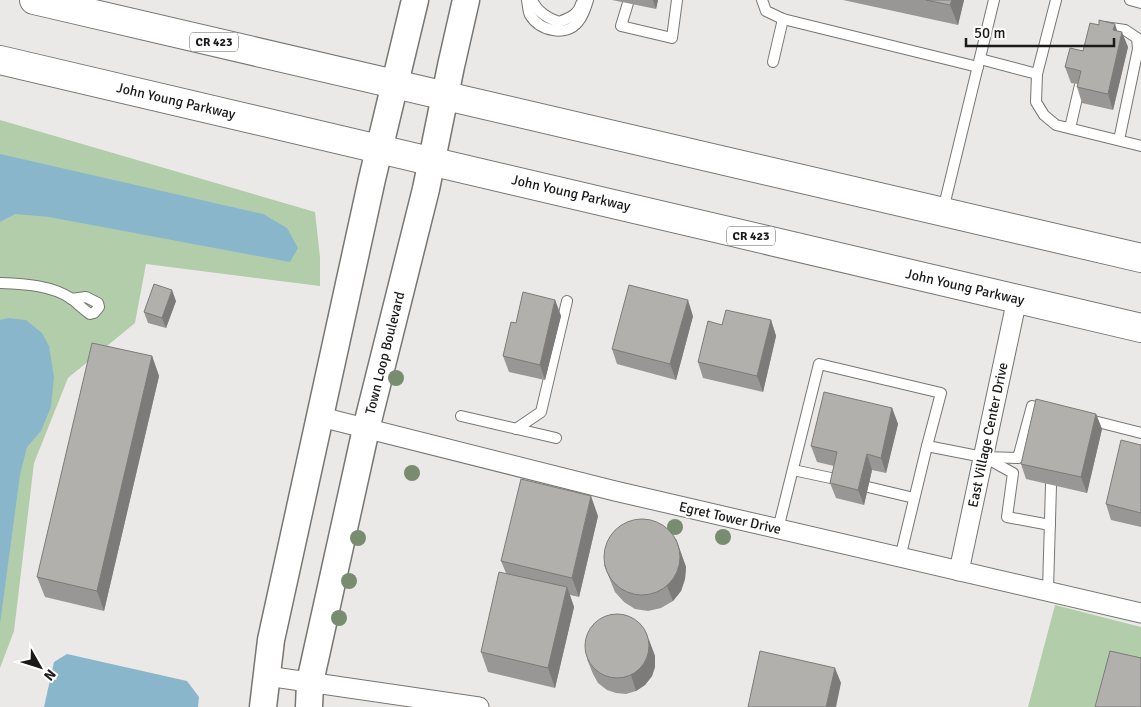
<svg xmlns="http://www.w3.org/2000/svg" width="1141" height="707" font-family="Signika,sans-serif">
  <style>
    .green { fill: #b2cdaa }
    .water { fill: #8ab6cc }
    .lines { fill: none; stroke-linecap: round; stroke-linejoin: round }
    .lane-casing { stroke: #777673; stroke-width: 12 }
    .street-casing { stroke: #777673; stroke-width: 21 }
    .secondary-casing { stroke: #777673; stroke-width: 29 }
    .highway-casing { stroke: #777673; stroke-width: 30 }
    .lane { stroke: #fff; stroke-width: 10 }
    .street { stroke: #fff; stroke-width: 19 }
    .secondary { stroke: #fff; stroke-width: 26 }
    .highway { stroke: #fff; stroke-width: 28 }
    .tree { fill: #788c70 }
    .wall { fill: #989795 }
    .shaded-wall { fill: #7c7b79 }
    .building { fill: #b1b0ad; stroke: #7c7b79 }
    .labels { text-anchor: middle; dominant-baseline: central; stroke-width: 4; stroke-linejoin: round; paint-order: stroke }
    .shield { fill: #fff; stroke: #5f5f5e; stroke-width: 1 }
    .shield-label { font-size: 12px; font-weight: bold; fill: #1a1a19 }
    .street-label { font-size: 14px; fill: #1a1a19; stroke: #fff }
  </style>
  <rect width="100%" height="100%" fill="#ebe9e7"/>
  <g class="green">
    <polygon points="0,120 315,212 320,257 320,286 146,264 135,323 68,378 34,463 14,631 0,668"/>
    <polygon points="1055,605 1141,627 1141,707 1028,707"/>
  </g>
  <g class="water">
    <polygon points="0,154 263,214 287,228 298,248 290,262 49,217 15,214 0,222"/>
    <polygon points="8,318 26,320 42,333 49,346 54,377 51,407 41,431 27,447 20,475 0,624 0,320"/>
    <polygon points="67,654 187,681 199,697 198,707 44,707 54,662"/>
  </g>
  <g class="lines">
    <defs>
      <g id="lane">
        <path d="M 527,0 C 528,5 528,11 530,15 C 540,31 566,37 578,22 C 583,16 586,7 588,0"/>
        <path d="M 532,0 C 537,12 547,18 559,22 C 569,18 578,15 581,4"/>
        <polyline points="762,0 766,11 783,19 978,67"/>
        <polyline points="1130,0 1141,3"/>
        <polyline points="628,3 621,26 672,38 677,0"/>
        <polyline points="1104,27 1125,30 1137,38 1138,49 1119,140"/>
        <polyline points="980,59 1037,74 1056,0"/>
        <polyline points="773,62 783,19"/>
        <polyline points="1037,74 1036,102 1044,115 1056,125 1141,146"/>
        <polyline points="1070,128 1080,85"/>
        <polyline points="943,210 994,0"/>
        <path d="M 0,283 C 24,284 51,285 72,299 C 78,304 83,309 90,314 L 94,313 L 99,307 L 98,303 L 86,297 L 71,299"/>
        <polyline points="461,416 556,438"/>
        <polyline points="1086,419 1141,433"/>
        <polyline points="516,429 541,412 567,301"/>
        <polyline points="986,458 1013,473 1007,517 1050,525"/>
        <polyline points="793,470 840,480"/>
        <polyline points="868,487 914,498"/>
        <polyline points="778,529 819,364 941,393 927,446"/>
        <polyline points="900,558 927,446 983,457 1018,458 1032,406 1045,409"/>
        <polyline points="1048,590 1051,485 1054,472"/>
      </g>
      <g id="street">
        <polyline points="321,417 615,491 1141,613"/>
        <polyline points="959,571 1017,299"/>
        <polyline points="267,676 479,707"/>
      </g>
      <g id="secondary">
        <polyline points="263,707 271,640 372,179 415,0"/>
        <polyline points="309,707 310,682 366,429 426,189 451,66 466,0"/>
      </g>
      <g id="highway">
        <polyline points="34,0 1141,258"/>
        <polyline points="0,60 1141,328"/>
      </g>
    </defs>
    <use href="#lane" class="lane-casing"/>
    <use href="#street" class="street-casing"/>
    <use href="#secondary" class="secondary-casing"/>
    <use href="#highway" class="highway-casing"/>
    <use href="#lane" class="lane"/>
    <use href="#street" class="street"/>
    <use href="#secondary" class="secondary"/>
    <use href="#highway" class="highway"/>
  </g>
  <g class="tree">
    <circle cx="396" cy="378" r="8"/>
    <circle cx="412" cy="473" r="8"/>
    <circle cx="675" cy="527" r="8"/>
    <circle cx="723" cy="537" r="8"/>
    <circle cx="358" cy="538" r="8"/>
    <circle cx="349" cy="581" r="8"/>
    <circle cx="339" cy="618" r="8"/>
  </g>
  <g class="wall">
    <polygon points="612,0 658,0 656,9"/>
    <polygon points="843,0 964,0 958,25"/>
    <polygon points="1117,31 1128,47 1113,110 1082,103 1077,87 1078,84 1071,83 1065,67 1083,51"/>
    <polygon points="555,300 561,316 545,380 509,372 503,356"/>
    <polygon points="176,301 166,328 148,323 144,312"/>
    <polygon points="693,316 676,380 617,364 612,349"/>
    <polygon points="771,320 776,336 763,392 703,378 698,362 722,325"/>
    <polygon points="152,356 159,376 104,611 45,597 37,577"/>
    <polygon points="892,408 898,424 886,473 872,470 864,505 836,498 830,483 834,466 817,462 811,446"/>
    <polygon points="1096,414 1102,429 1087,493 1026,479 1021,464"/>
    <polygon points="1141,445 1141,527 1111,520 1106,504"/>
    <polygon points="598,516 579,597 570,595 574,607 555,688 488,672 481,652 506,573 501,561"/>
    <polygon points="676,539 686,567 685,579 681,591 673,601 661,608 648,611 635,609 624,602 615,592 604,565"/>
    <polygon points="645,630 655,656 655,667 652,676 645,685 636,691 626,694 616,693 607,690 598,683 593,674 587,659"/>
  </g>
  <g class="shaded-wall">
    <polygon points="653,0 658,0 656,9"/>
    <polygon points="952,0 964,0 958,25 950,5"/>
    <polygon points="1115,24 1120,39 1113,30"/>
    <polygon points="1122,32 1128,47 1113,110 1108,94"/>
    <polygon points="172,290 176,301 166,328 162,318"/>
    <polygon points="555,300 561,316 545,380 540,365"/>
    <polygon points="688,300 693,316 676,380 670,364"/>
    <polygon points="771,320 776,336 763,392 757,376"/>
    <polygon points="152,356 159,376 104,611 97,591"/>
    <polygon points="892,408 898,424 886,473 881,458"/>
    <polygon points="1096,414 1102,429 1087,493 1081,477"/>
    <polygon points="867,454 872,470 864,505 858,490"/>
    <polygon points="591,496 598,516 579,597 572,578"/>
    <polygon points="676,539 686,567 685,579 681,591 673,601 667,586"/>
    <polygon points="567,587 574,607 555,688 548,668"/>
    <polygon points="649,640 655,656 655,667 652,676 645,685 636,691 631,675"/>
    <polygon points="835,668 841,683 836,707 826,707"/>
  </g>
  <g class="building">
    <polygon points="926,0 952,0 950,5"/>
    <polygon points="1099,20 1115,24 1113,30 1122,32 1108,94 1077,87 1081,71 1065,67 1070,48 1083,51 1090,23 1099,25"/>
    <polygon points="154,284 172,290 162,318 144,312"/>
    <polygon points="629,285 688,300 670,364 612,349"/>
    <polygon points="523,292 555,300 540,365 503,356 511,322 516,323"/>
    <polygon points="726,310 771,320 757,376 698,362 708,321 722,325"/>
    <polygon points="92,343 152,356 97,591 37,577"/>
    <polygon points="824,392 892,408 881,458 867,454 858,490 830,483 837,452 811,446"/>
    <polygon points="1036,399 1096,414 1081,477 1021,464"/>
    <polygon points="1121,440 1141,445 1141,513 1106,504"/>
    <polygon points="521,479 591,496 572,578 501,561"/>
    <circle cx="642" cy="557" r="38"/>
    <polygon points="499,572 567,587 548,668 481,652"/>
    <circle cx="617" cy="646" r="32"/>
    <polygon points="760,651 835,668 826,707 748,707"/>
    <polygon points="1110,651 1141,658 1141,707 1095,707"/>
  </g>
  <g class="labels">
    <g class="shield">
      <rect x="190" y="32.5" width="48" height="19" rx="4"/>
      <rect x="727" y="226.5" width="48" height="19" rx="4"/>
    </g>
    <g class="shield-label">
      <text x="214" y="42">CR 423</text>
      <text x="751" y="236">CR 423</text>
    </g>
    <g class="street-label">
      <text transform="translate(176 101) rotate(13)">John Young Parkway</text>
      <text transform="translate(571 193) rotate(13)">John Young Parkway</text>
      <text transform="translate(965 287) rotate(13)">John Young Parkway</text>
      <text transform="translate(385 353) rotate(-76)">Town Loop Boulevard</text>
      <text transform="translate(988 435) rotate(-78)">East Village Center Drive</text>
      <text transform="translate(730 518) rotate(13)">Egret Tower Drive</text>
    </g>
  </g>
  <g transform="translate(40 667) rotate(129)" stroke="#ffffff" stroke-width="4" paint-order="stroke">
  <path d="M0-4L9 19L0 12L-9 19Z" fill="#1a1a19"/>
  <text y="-8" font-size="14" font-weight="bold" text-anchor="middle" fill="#1a1a19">N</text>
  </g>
  <path d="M966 38v8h148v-8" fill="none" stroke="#1a1a19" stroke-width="2.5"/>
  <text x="974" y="38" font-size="15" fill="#1a1a19" stroke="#ffffff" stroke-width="4" paint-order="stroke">50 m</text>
</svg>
